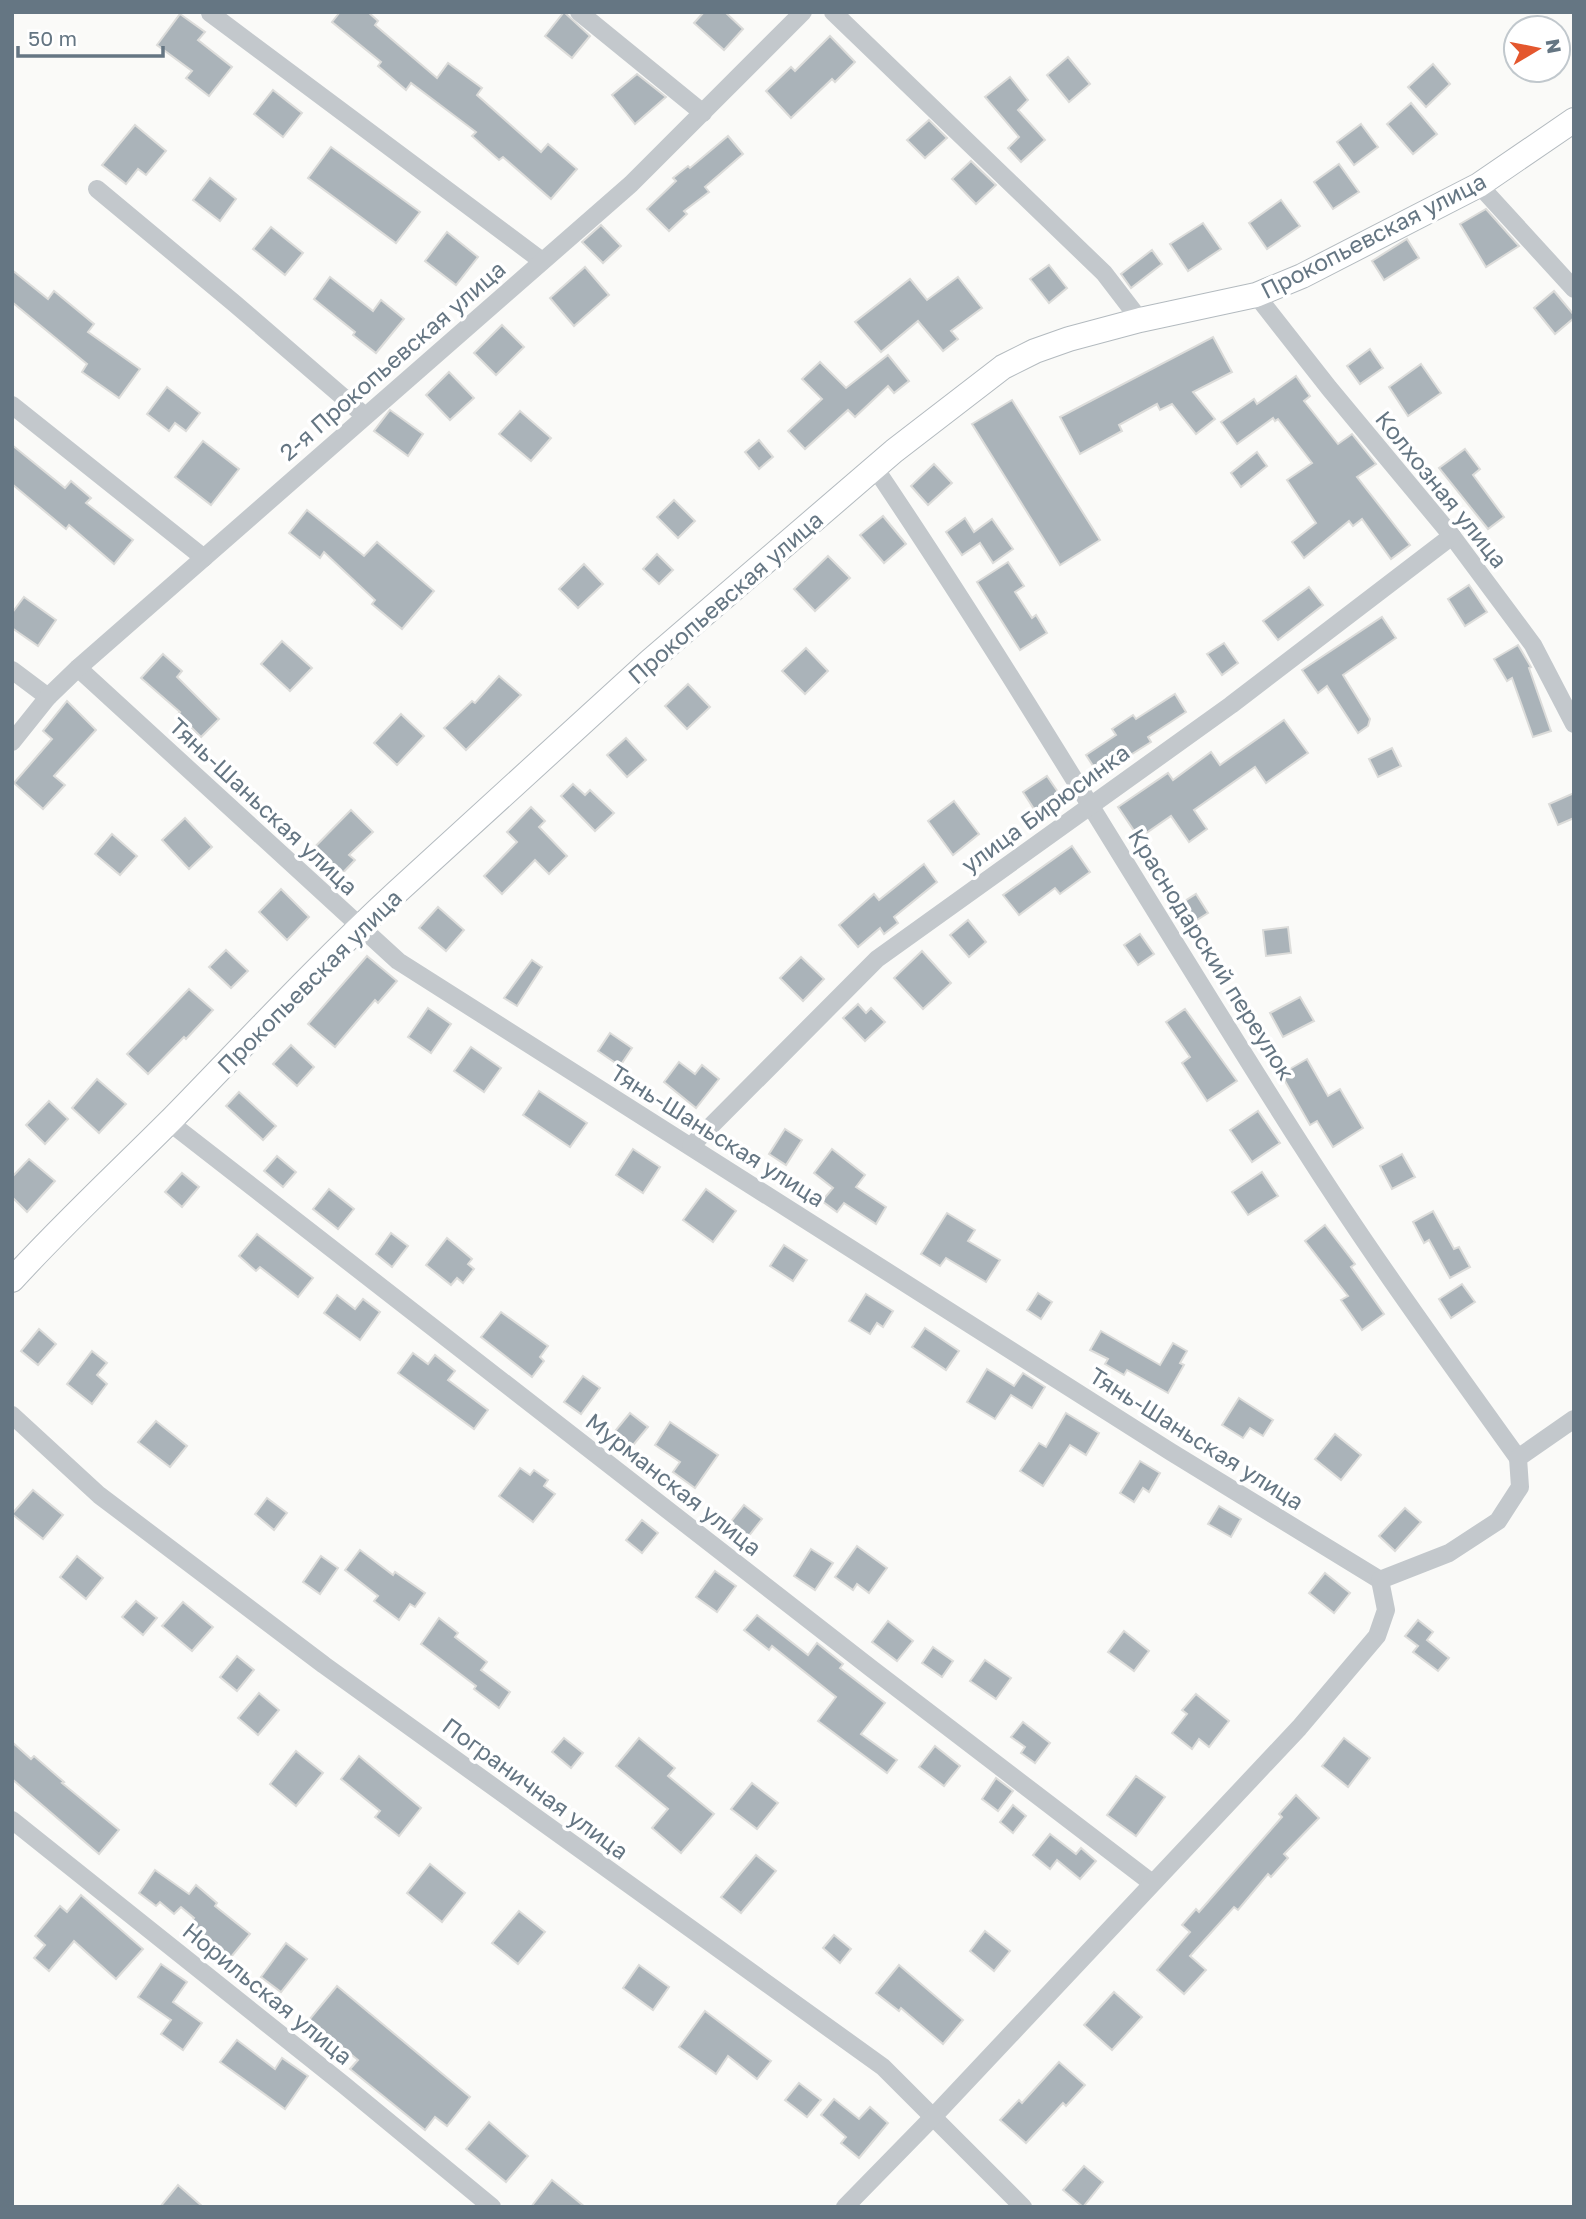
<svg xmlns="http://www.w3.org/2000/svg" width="1586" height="2219" font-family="'Golos Text',sans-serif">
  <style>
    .building { fill: #aab3b9; stroke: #dcdcda; stroke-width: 2 }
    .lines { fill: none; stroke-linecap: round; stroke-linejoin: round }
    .secondary-casing { stroke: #b3babf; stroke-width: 26 }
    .street { stroke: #c3c8cc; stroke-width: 18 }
    .secondary { stroke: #fff; stroke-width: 24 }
    .labels { text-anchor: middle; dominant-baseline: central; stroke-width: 7; stroke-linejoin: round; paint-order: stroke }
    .street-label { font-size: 23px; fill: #657683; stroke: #fff }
  </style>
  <rect width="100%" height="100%" fill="#fafaf8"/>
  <g class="building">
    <polygon points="340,12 368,12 378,21 375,25 437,78 448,63 482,88 477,95 541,152 548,144 577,169 551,199 503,157 499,160 472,136 476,132 411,83 406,90 378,66 381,62 332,22"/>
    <polygon points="564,12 590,36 572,58 545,36"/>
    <polygon points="704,12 725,12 743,29 724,50 694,23"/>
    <polygon points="180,14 205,32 198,40 232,67 209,96 186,78 192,71 157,45"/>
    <polygon points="830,36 855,62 835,82 832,79 791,118 766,91 791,67 795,71"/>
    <polygon points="1068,57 1090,84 1069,102 1047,75"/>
    <polygon points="1433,64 1450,84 1426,107 1408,87"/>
    <polygon points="637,74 666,97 635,124 612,95"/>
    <polygon points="1010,77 1028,100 1018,110 1045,140 1021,162 1008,148 1019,137 985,97"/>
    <polygon points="273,90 302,113 283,137 254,114"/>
    <polygon points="1411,103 1437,134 1413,154 1387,124"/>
    <polygon points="929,120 947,138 925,158 907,140"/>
    <polygon points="1361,124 1378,147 1354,165 1337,142"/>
    <polygon points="135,125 166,151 146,175 138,169 126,184 102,165"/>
    <polygon points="728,136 743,154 705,187 709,192 684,211 687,214 669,231 647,209 676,181 673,178 688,166 690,168"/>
    <polygon points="331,147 420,212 396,243 308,178"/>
    <polygon points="971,161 996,185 976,204 952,179"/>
    <polygon points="1339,164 1359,192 1333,209 1314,182"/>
    <polygon points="210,178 236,199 220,221 193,200"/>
    <polygon points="1281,200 1300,226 1267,249 1249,223"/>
    <polygon points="1486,209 1519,246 1486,267 1460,224"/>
    <polygon points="1203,223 1221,249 1188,271 1170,244"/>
    <polygon points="601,225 621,246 603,263 582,242"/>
    <polygon points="271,227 303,253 285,275 253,249"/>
    <polygon points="447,232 478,257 456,285 425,261"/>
    <polygon points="1407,239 1419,258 1384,280 1372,261"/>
    <polygon points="1152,250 1162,264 1131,288 1121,274"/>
    <polygon points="1049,265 1067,288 1049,303 1030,279"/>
    <polygon points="585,267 609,295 574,326 550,298"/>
    <polygon points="12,270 48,299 54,291 94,324 88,332 140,369 119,398 82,372 87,364 12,302"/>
    <polygon points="330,277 373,311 381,300 404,319 376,353 353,335 355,332 314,299"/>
    <polygon points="958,277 982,308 951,331 958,339 943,351 918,321 881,352 855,322 910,279 927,300"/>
    <polygon points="1554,291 1574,315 1574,318 1555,334 1534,308"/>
    <polygon points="502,325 524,347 496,375 474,353"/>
    <polygon points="1213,337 1232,372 1193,392 1215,419 1196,434 1172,404 1160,410 1157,404 1119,425 1122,431 1080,454 1060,417"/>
    <polygon points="1370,349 1383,368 1360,384 1347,366"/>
    <polygon points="888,355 909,381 894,393 888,386 855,417 848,410 805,449 788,431 822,399 802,379 820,362 846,388"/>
    <polygon points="1421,364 1441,393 1408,416 1389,387"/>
    <polygon points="449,372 474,398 450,420 426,395"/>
    <polygon points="1296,376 1310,396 1304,401 1338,444 1352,434 1376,464 1357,477 1410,545 1391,559 1362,519 1353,526 1349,521 1304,558 1292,542 1316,523 1287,480 1312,463 1278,419 1275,421 1273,418 1237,444 1221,422 1254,399 1257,404"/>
    <polygon points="167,387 200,413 186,431 175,423 169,431 147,414"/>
    <polygon points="1012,400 1100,540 1060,565 972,424"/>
    <polygon points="390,410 423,434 408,456 374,431"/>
    <polygon points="520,411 551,438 531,461 499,434"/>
    <polygon points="759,440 773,457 759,469 745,452"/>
    <polygon points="203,441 239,469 211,505 175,477"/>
    <polygon points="12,445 65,488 71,481 91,498 86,503 133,540 114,564 69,525 66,529 12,484"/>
    <polygon points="1465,449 1480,469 1473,475 1504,517 1488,529 1439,468"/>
    <polygon points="1257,452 1267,466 1241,487 1231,473"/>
    <polygon points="934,464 952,483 928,505 911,486"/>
    <polygon points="674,500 695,521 678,538 657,517"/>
    <polygon points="307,510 364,556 377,542 434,591 402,629 372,604 375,600 324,552 320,558 289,533"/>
    <polygon points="883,516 906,544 884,563 860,535"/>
    <polygon points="965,518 974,532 992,519 1013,549 993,563 980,543 962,555 946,532"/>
    <polygon points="657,554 673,570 659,584 643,569"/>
    <polygon points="828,556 850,578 815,611 794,589"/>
    <polygon points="1008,562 1024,586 1015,592 1032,618 1036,615 1047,633 1020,650 977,582"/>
    <polygon points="584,564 603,584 578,608 559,589"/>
    <polygon points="1469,585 1487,612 1465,626 1448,599"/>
    <polygon points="1309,587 1323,605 1278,640 1263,621"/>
    <polygon points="24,597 56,620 38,646 12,628 12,613"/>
    <polygon points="1382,617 1396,638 1343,675 1370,719 1368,726 1358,733 1327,686 1318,693 1302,670"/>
    <polygon points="282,641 312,668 290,691 261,664"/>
    <polygon points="1224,643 1238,663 1222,675 1207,654"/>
    <polygon points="1518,645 1531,667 1529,668 1551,731 1533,737 1512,678 1507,681 1494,659"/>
    <polygon points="806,648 828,671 805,694 782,671"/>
    <polygon points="163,654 182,671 177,677 219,719 201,737 178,714 180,712 141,678"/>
    <polygon points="499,676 521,695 466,750 444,728 472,701 475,703"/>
    <polygon points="688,684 710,707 687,729 665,706"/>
    <polygon points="1175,694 1186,712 1148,737 1151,742 1099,775 1086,755 1116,735 1112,729 1133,715 1136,719"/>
    <polygon points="67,701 96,730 54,776 65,785 43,809 14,783 52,739 43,731"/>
    <polygon points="401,714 424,736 397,765 374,743"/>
    <polygon points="1284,720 1308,753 1266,783 1255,767 1194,810 1207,829 1189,842 1171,816 1139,838 1118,807 1168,773 1173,780 1211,752 1220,765"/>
    <polygon points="626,738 646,760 627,777 607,755"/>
    <polygon points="1392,748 1401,766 1378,777 1369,759"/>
    <polygon points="1047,776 1060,795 1036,812 1023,792"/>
    <polygon points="573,784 585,795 590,790 614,813 595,831 561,796"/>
    <polygon points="1574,793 1574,818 1558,825 1549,804"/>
    <polygon points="954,801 979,834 953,855 928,821"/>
    <polygon points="531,807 545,821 539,827 567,856 549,874 535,860 502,894 484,876 517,842 507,832"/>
    <polygon points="351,810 373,832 349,855 355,860 333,883 305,857"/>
    <polygon points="185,818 212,847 189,869 162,840"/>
    <polygon points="112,834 137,856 120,875 95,854"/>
    <polygon points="1072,846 1090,872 1060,894 1055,888 1019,915 1003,895"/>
    <polygon points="924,864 937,882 894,917 898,923 884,934 880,928 858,947 839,925 874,894 879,900"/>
    <polygon points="281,889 309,917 287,940 259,912"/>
    <polygon points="1196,894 1208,913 1192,923 1180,904"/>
    <polygon points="438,907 464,930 446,951 419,928"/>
    <polygon points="968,920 986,942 969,957 950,935"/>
    <polygon points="1288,927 1291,953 1266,956 1263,930"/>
    <polygon points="1140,934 1154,954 1138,965 1124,945"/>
    <polygon points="226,950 248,971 231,988 209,967"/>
    <polygon points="922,951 951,983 923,1009 894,978"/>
    <polygon points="367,956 397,981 378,1003 375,1000 335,1047 308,1024"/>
    <polygon points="801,957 824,979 803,1001 780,978"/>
    <polygon points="532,960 542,967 517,1006 504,998"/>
    <polygon points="189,989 213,1010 186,1039 184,1037 148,1074 127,1054"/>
    <polygon points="1300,997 1314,1021 1283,1037 1270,1013"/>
    <polygon points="858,1004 866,1013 871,1008 885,1022 865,1041 843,1018"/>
    <polygon points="428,1008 451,1024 431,1053 408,1037"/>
    <polygon points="1185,1009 1237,1081 1207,1101 1182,1063 1190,1057 1166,1022"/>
    <polygon points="610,1033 632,1048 620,1066 598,1051"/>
    <polygon points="291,1045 314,1067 297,1086 273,1064"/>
    <polygon points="471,1047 501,1068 484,1092 454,1071"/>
    <polygon points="1307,1059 1328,1096 1340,1089 1363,1128 1333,1147 1317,1121 1310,1125 1281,1074"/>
    <polygon points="679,1062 695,1074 702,1065 719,1079 696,1108 664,1082"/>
    <polygon points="97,1079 126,1104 99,1133 72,1108"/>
    <polygon points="539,1091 587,1123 570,1147 523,1115"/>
    <polygon points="239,1092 276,1126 263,1140 226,1106"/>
    <polygon points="49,1101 68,1119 45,1144 26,1125"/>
    <polygon points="1258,1111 1280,1143 1252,1162 1230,1130"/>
    <polygon points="785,1129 802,1140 786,1165 769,1154"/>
    <polygon points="633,1149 660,1167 643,1193 616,1175"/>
    <polygon points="832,1149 865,1175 856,1187 886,1207 876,1224 844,1203 837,1212 822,1201 833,1188 814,1173"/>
    <polygon points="1402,1154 1415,1177 1392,1189 1380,1166"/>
    <polygon points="277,1156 296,1172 283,1187 264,1171"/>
    <polygon points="29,1159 55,1181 27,1212 12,1197 12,1177"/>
    <polygon points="1262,1172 1278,1196 1248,1215 1232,1192"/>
    <polygon points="182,1173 199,1187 182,1207 165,1192"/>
    <polygon points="329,1189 354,1209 338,1229 313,1209"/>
    <polygon points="706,1189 736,1211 713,1242 683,1220"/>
    <polygon points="1433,1211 1454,1249 1459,1247 1470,1267 1450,1278 1429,1240 1424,1243 1413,1222"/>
    <polygon points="947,1213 975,1230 968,1241 1000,1260 986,1282 946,1258 940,1266 921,1254"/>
    <polygon points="1325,1225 1355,1264 1351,1267 1384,1314 1362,1330 1341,1300 1348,1296 1305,1241"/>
    <polygon points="391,1233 408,1246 392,1267 376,1254"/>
    <polygon points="257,1234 313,1278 298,1297 260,1267 256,1271 239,1256"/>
    <polygon points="447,1238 472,1259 468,1264 474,1269 463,1283 457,1278 451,1285 426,1265"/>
    <polygon points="784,1245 807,1260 793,1281 770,1266"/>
    <polygon points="1462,1284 1475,1302 1451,1318 1439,1299"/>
    <polygon points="1038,1293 1052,1302 1041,1319 1027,1310"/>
    <polygon points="866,1294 893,1311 883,1327 877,1323 870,1334 849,1321"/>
    <polygon points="337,1295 355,1309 363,1299 380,1312 360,1340 324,1313"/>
    <polygon points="501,1312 548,1346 540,1357 544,1361 532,1377 481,1337"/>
    <polygon points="925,1328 959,1351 946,1370 912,1347"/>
    <polygon points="39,1329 56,1344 38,1365 21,1351"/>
    <polygon points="1101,1331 1160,1365 1173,1343 1187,1351 1180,1363 1184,1365 1168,1393 1127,1370 1124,1375 1105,1364 1108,1359 1090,1350"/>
    <polygon points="92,1351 107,1363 97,1375 107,1384 92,1404 67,1384"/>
    <polygon points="413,1353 428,1364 435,1355 455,1371 448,1380 488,1410 474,1429 398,1373"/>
    <polygon points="987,1369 1014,1386 1023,1373 1045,1387 1032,1408 1011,1395 995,1419 967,1402"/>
    <polygon points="583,1376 600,1388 581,1414 564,1402"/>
    <polygon points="1239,1398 1273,1420 1263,1436 1250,1428 1243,1438 1222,1425"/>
    <polygon points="630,1413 648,1427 629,1450 611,1436"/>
    <polygon points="1066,1413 1099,1433 1086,1455 1070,1445 1043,1486 1020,1471 1039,1443 1046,1447"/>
    <polygon points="156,1421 187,1446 170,1467 138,1442"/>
    <polygon points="670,1422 718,1455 695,1488 673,1472 680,1462 655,1445"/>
    <polygon points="1335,1434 1361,1455 1341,1480 1315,1459"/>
    <polygon points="1140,1461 1160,1473 1149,1492 1143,1488 1134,1502 1120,1493"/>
    <polygon points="520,1468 530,1475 534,1470 548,1480 544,1486 555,1494 533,1522 499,1496"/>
    <polygon points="33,1490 63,1515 43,1539 12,1514"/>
    <polygon points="267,1498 287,1513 274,1530 255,1514"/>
    <polygon points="744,1505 762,1519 744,1542 726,1528"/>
    <polygon points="1219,1506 1241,1519 1231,1537 1208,1524"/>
    <polygon points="1405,1508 1421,1522 1395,1551 1379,1536"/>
    <polygon points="642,1520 658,1533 642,1553 626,1540"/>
    <polygon points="857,1546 887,1568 869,1593 857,1584 853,1590 835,1577"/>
    <polygon points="811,1549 833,1563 815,1590 794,1576"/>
    <polygon points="360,1550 393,1575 395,1572 425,1593 415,1607 410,1604 399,1620 374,1601 378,1596 345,1570"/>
    <polygon points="77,1556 103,1578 86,1599 60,1577"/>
    <polygon points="321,1556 338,1568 320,1594 303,1582"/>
    <polygon points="715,1571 736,1586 717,1612 696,1597"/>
    <polygon points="1325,1573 1350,1593 1334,1613 1309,1593"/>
    <polygon points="136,1601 157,1618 143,1635 122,1617"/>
    <polygon points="183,1602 213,1627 192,1651 162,1626"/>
    <polygon points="757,1615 808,1655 817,1643 843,1664 840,1668 885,1703 861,1734 897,1760 887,1773 818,1721 836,1697 772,1646 769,1650 744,1630"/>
    <polygon points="439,1618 458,1633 455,1637 487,1662 481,1670 510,1692 499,1708 474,1689 476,1686 421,1644"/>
    <polygon points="1418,1620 1433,1632 1427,1640 1449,1658 1438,1671 1413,1652 1418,1646 1405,1636"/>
    <polygon points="888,1621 913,1641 897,1661 872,1642"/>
    <polygon points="1124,1631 1149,1651 1134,1671 1108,1652"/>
    <polygon points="933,1647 953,1661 942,1677 922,1663"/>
    <polygon points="237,1656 254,1670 237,1691 220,1677"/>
    <polygon points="985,1660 1011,1678 996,1699 970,1681"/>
    <polygon points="259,1693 279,1710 258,1735 238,1718"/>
    <polygon points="1196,1694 1229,1721 1209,1747 1199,1739 1192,1749 1172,1733 1187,1714 1182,1710"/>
    <polygon points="1023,1722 1050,1743 1035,1763 1021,1753 1025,1747 1011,1737"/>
    <polygon points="564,1738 583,1753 571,1768 552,1752"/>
    <polygon points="639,1738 675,1768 668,1776 714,1814 681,1853 652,1828 668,1809 616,1766"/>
    <polygon points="1344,1738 1370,1758 1348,1787 1322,1766"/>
    <polygon points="12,1742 31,1759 34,1756 64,1782 62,1783 119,1830 99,1854 12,1779"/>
    <polygon points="935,1746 960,1766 944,1786 919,1767"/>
    <polygon points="296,1751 323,1773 296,1806 270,1784"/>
    <polygon points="359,1756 421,1808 399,1836 375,1817 380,1811 341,1779"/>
    <polygon points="1136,1776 1165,1797 1136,1836 1107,1815"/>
    <polygon points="996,1778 1013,1791 998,1811 982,1799"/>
    <polygon points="752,1783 778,1803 757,1829 731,1809"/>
    <polygon points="1296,1795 1319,1818 1284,1854 1288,1858 1271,1877 1268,1874 1238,1910 1234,1907 1190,1956 1206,1970 1184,1994 1157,1970 1190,1932 1182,1925 1196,1909 1199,1912 1282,1817 1279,1814"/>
    <polygon points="1013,1805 1026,1816 1013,1833 1000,1822"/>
    <polygon points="1050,1834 1076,1854 1081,1848 1096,1861 1080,1879 1057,1860 1050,1869 1033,1855"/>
    <polygon points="756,1855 776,1871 741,1913 721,1897"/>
    <polygon points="430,1864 465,1893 442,1922 407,1893"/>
    <polygon points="155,1870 189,1894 196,1885 217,1903 215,1906 250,1934 231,1957 190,1924 194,1918 181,1907 174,1914 160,1902 156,1906 139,1893"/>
    <polygon points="81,1895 143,1949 116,1979 74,1941 49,1971 34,1958 45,1945 35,1936 60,1906 67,1912"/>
    <polygon points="519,1911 545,1932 518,1964 492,1943"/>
    <polygon points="985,1931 1010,1951 994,1971 970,1951"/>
    <polygon points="834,1935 851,1949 840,1963 823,1948"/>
    <polygon points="286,1943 307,1959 281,1992 261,1977"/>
    <polygon points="161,1964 187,1982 173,2002 202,2023 183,2050 161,2034 171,2020 138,1997"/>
    <polygon points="639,1965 669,1987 653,2010 623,1988"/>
    <polygon points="899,1965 963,2020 943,2044 901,2008 899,2011 876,1993"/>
    <polygon points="337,1986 470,2097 447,2126 435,2117 425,2130 350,2069 358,2060 309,2020"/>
    <polygon points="1114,1992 1142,2017 1112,2050 1084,2025"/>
    <polygon points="705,2011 771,2061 757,2079 728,2056 716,2074 679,2047"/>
    <polygon points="237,2040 275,2069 282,2058 308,2076 285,2109 220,2062"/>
    <polygon points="1059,2062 1085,2085 1066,2106 1063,2103 1026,2143 1000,2120 1019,2100 1022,2103"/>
    <polygon points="799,2083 821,2100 807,2117 785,2100"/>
    <polygon points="834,2099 859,2119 870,2107 888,2123 859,2158 841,2143 846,2137 821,2115"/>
    <polygon points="489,2122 528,2156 506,2182 466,2149"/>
    <polygon points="1084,2166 1103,2182 1083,2207 1063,2190"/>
    <polygon points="552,2180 585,2207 531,2207"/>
    <polygon points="178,2185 203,2207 160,2207"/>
  </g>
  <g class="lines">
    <defs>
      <path id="secondary" d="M 12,1280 C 64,1223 119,1172 173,1118 C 247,1042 319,964 397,892 L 650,661 L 894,451 L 1003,367 L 1035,351 L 1069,339 L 1140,320 L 1256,295 L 1302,276 L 1479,185 L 1574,120"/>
    </defs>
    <use href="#secondary" class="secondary-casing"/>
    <g class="street">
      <polyline points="579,12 703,113"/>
      <polyline points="833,12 1104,273 1140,320"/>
      <polyline points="210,13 542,261"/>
      <polyline points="1479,185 1574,289"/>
      <polyline points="97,189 234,303 365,416"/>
      <polyline points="1256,295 1329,388 1452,536 1533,645 1574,724"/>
      <polyline points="12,405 204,558"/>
      <path d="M 875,468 C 1024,689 1158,921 1302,1146 C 1370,1253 1444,1355 1518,1458"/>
      <polyline points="78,668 398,961 1171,1452 1380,1580"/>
      <polyline points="12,670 48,697"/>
      <polyline points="12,742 48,697 78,668 631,184 803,12"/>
      <polyline points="169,1122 872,1669 1152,1883"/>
      <polyline points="691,1146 877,959 1231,705 1452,536"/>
      <polyline points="12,1415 99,1495 324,1665 883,2067 1023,2207"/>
      <polyline points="12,1820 344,2085 492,2207"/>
      <polyline points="845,2207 933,2117 1299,1728 1377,1636 1386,1610 1380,1580 1449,1553 1498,1521 1520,1487 1518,1458 1574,1419"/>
    </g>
    <use href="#secondary" class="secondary"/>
  </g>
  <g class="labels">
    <g class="street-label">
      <text transform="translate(1373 235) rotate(-27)">Прокопьевская улица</text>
      <text transform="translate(392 360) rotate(-41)">2-я Прокопьевская улица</text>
      <text transform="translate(1442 489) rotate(51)">Колхозная улица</text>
      <text transform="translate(725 597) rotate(-41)">Прокопьевская улица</text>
      <text transform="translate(264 806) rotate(43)">Тянь-Шаньская улица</text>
      <text transform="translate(1045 808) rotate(-36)">улица Бирюсинка</text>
      <text transform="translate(1212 954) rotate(58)">Краснодарский переулок</text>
      <text transform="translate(309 981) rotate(-45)">Прокопьевская улица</text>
      <text transform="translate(718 1135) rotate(32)">Тянь-Шаньская улица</text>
      <text transform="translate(1197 1438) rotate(32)">Тянь-Шаньская улица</text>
      <text transform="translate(674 1484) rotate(38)">Мурманская улица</text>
      <text transform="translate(536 1788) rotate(36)">Пограничная улица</text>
      <text transform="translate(268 1993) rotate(39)">Норильская улица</text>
    </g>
  </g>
  <rect width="1586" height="2219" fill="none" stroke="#657683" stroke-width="28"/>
  <g transform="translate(1537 49) rotate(80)"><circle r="33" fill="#ffffff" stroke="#c1c8cd" stroke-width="2"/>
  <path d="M0-5L12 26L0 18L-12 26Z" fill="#e4572e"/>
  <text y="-10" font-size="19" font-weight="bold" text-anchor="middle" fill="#657683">N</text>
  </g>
  <path d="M18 46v10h145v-10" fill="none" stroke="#657683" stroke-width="3.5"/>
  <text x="28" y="46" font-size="21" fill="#657683" stroke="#ffffff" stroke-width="5" paint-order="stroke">50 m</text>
</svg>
